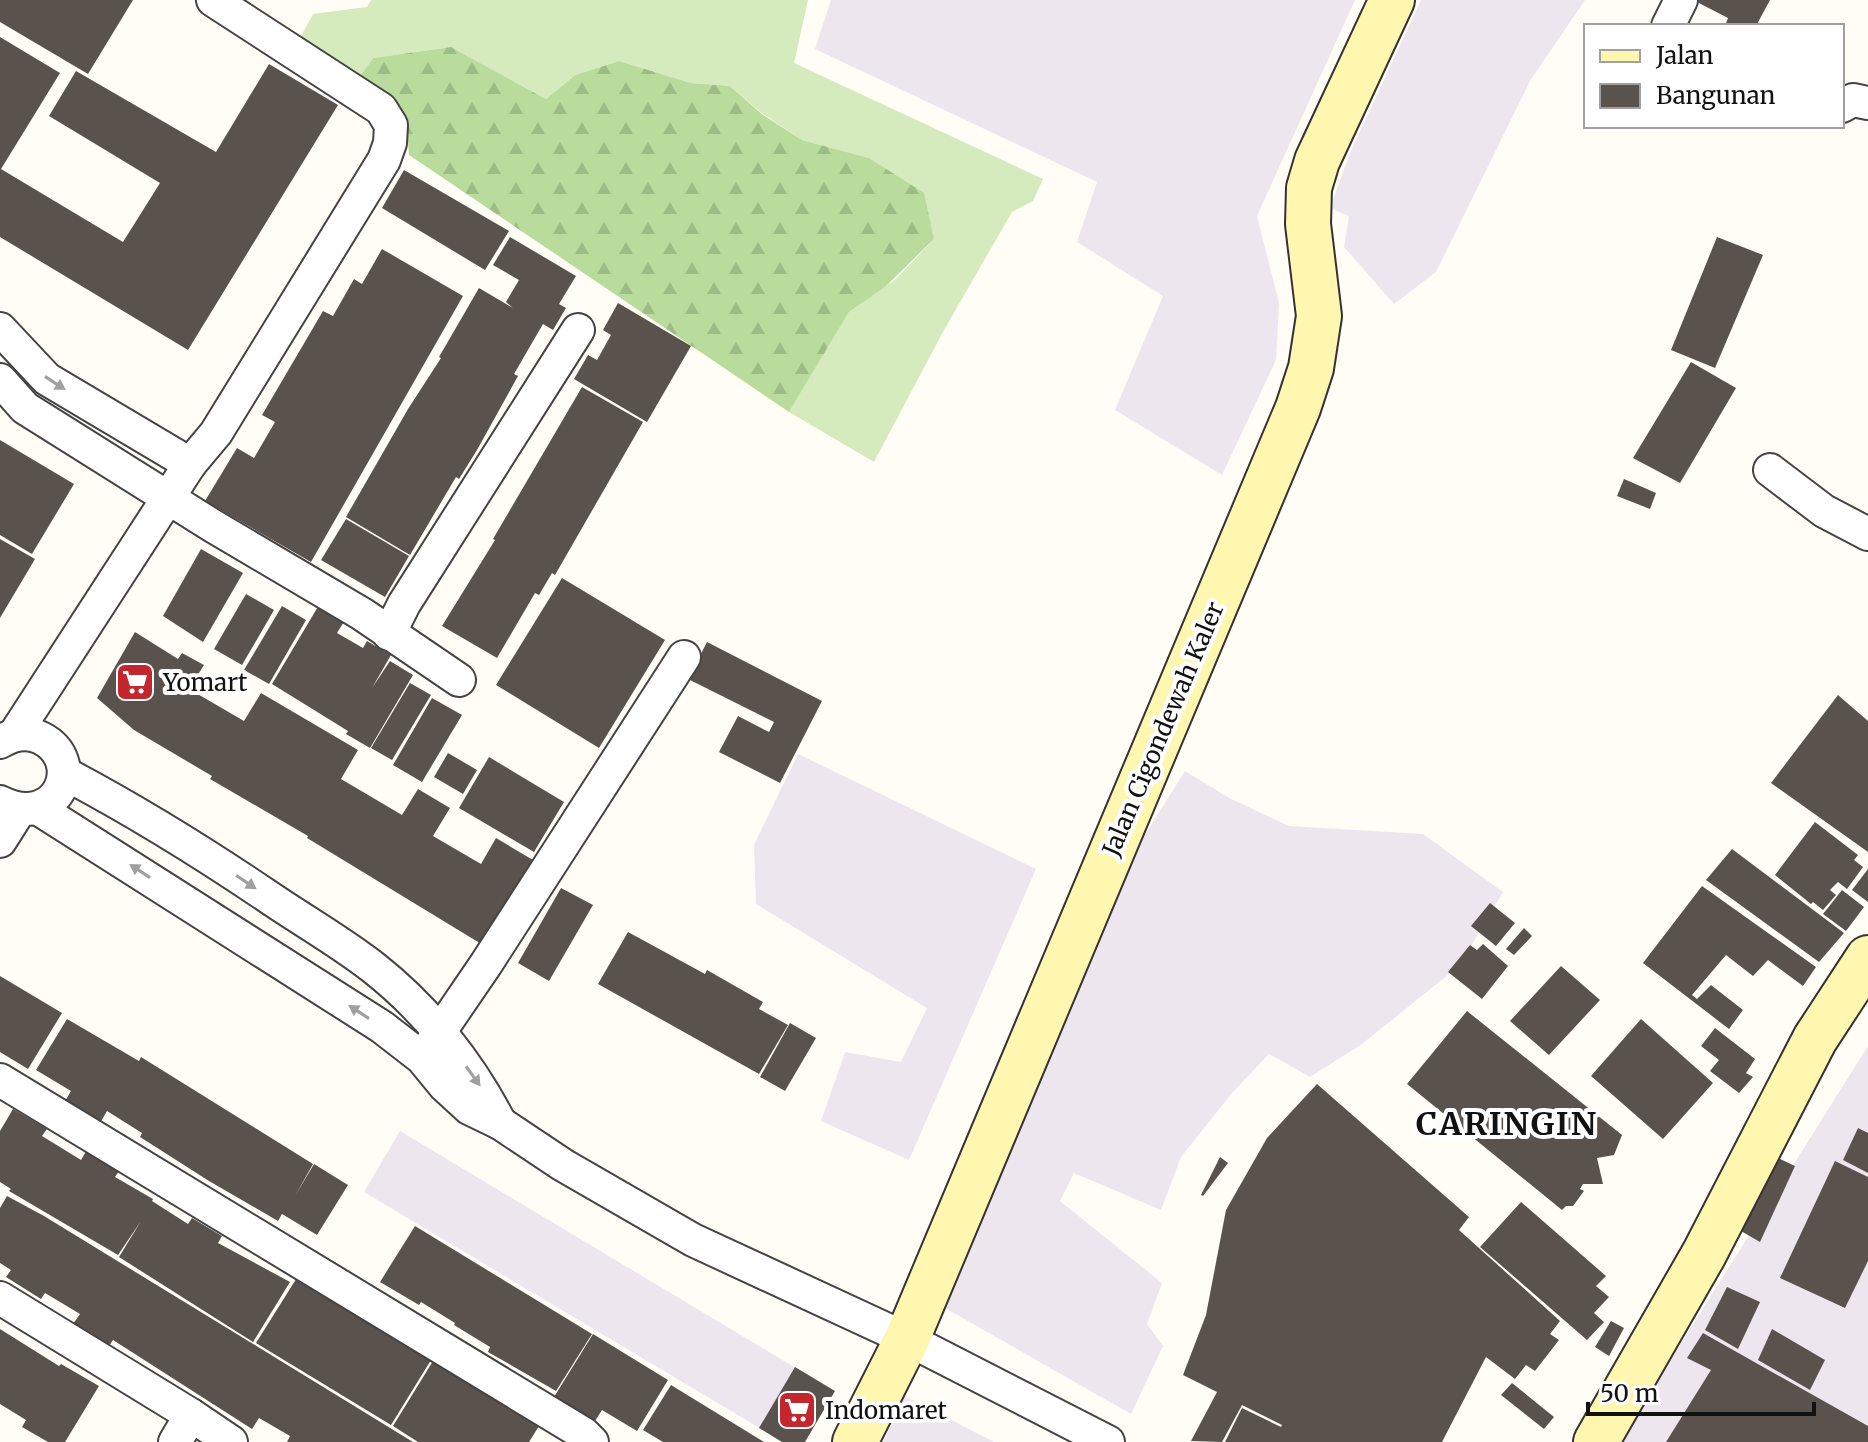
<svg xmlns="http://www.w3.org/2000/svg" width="1868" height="1442" font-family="Merriweather,serif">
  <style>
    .industrial { fill: #eee6ef }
    .grass { fill: #d5ebbd }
    .forest { fill: url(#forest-firs) }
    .building { fill: #5a524d }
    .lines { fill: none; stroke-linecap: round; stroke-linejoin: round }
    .street-casing { stroke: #444; stroke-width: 36 }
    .secondary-casing { stroke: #333; stroke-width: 48 }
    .street { stroke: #fff; stroke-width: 32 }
    .secondary { stroke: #fff6b0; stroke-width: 44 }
    .oneway { fill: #a0a0a0 }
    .labels { text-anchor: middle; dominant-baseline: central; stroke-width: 8; stroke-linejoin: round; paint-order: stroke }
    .poi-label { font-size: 24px; fill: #111; stroke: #fff; text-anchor: start }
    .street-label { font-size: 24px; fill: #111; stroke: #fff }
    .district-label { font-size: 32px; font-weight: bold; letter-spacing: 2px; fill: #111; stroke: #fff }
  </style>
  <defs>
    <pattern id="forest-firs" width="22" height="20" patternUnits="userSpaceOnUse" patternTransform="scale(2)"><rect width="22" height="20" fill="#b9dc9c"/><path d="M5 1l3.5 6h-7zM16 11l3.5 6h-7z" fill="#9ebc85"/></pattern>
  </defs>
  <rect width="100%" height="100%" fill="#fffdf5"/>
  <g class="industrial">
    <polygon points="831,0 1355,0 1257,216 1279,303 1276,360 1222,475 1115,410 1163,296 1077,242 1097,182 815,49"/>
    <polygon points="1421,0 1585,0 1530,81 1436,272 1394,304 1344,247 1349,216 1330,208 1350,153"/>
    <polygon points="798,754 1036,869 909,1160 821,1121 845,1052 901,1062 927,1008 756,904 754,845"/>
    <polygon points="1185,771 1229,798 1289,826 1423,834 1503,892 1459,966 1362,1044 1310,1077 1269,1054 1232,1093 1181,1157 1161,1210 1074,1173 1060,1201 1162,1283 1147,1324 1163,1346 1131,1414 938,1304 1129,860"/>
    <polygon points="1868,1046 1868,1442 1619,1442"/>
    <polygon points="400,1131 814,1379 778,1439 364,1192"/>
    <polygon points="905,1396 994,1442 883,1442"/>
  </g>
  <polygon class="grass" points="371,0 808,0 794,63 1043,179 1033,201 1012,212 944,330 874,462 789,412 849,312 896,279 934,239 869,158 802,140 763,114 730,86 691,83 619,61 575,75 546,99 451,47 373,58 361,75 299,40 313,14 367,7"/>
  <polygon class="forest" points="451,47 546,99 575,75 619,61 691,83 730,86 763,115 802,140 869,158 924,193 934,239 885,287 849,312 789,412 409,155 407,128 385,97 361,75 373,58"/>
  <g class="building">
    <polygon points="0,0 133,0 88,74 0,22"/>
    <polygon points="1693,0 1770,0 1756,26 1725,26 1728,18"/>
    <polygon points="0,37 60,73 1,169 123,242 160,183 49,116 76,71 216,152 269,64 338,105 188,350 0,237"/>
    <polygon points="404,170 509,231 485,270 382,208"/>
    <polygon points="510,237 576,276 559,304 566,308 553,330 543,324 514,374 518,376 477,450 459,479 456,477 410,555 346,517 408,409 441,358 439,357 479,288 513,308 506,302 519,280 493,265"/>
    <polygon points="1717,237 1763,255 1715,368 1671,350"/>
    <polygon points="382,249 463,296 311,562 205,501 237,448 254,458 275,422 262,415 323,311 333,316 354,279 362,284"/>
    <polygon points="618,303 691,346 647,422 574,379 588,355 597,360 611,335 603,330"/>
    <polygon points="1691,362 1736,388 1680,483 1633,458"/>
    <polygon points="582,387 643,422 555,575 552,573 539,595 535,593 497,658 442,626 495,540 493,539"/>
    <polygon points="0,440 74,484 32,554 0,535"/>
    <polygon points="1624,479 1656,493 1650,509 1617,496"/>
    <polygon points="346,519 409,556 385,597 321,560"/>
    <polygon points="0,539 35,559 0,618"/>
    <polygon points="201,549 243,573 203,642 163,616"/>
    <polygon points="562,578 665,640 599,748 496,685"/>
    <polygon points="246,594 274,610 242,665 214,649"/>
    <polygon points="319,605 345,620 337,633 363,648 367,641 391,655 372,688 390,661 413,675 370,748 346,734 348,731 272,684"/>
    <polygon points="282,606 306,620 269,684 244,670"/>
    <polygon points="135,632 178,659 182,653 204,665 189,689 244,721 261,693 358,750 341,779 402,815 418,789 450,808 433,836 481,864 496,838 533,860 483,945 307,838 308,836 210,779 212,776 134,730 97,698"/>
    <polygon points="707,642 822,701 780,783 719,752 738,716 769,732 774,722 688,679"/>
    <polygon points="410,683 431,695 392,760 371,748"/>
    <polygon points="1838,695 1868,721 1868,852 1771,783"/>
    <polygon points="432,698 462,715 422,782 393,765"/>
    <polygon points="448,753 477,770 463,794 434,777"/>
    <polygon points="489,757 564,802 534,852 459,808"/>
    <polygon points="1815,822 1858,855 1854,860 1863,867 1847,889 1838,882 1830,890 1836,895 1823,910 1813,902 1811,904 1775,875"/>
    <polygon points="1732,849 1844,933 1819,962 1706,880"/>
    <polygon points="1868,869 1868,902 1852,890"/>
    <polygon points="1702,886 1816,967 1803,986 1768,960 1753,976 1726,955 1692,995 1697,999 1711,985 1743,1010 1729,1029 1643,963"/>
    <polygon points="561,888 593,905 549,981 518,963"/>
    <polygon points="1842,890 1864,907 1846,931 1823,914"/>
    <polygon points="1490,903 1515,923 1496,946 1471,926"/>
    <polygon points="1524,928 1532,936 1514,955 1506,949"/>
    <polygon points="628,932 705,974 707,970 763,1002 759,1009 788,1025 759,1074 598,984"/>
    <polygon points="1483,944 1508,966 1482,999 1448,972 1470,945 1477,950"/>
    <polygon points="1561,966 1600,1000 1549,1055 1510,1021"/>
    <polygon points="0,976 62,1013 28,1069 0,1052"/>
    <polygon points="1467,1011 1622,1135 1614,1155 1597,1158 1603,1184 1583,1184 1580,1189 1584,1191 1573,1206 1566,1206 1562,1210 1407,1084"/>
    <polygon points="67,1019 139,1061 141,1057 313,1164 295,1196 314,1164 348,1185 317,1235 282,1214 278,1221 209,1181 140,1137 142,1133 107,1111 100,1123 65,1101 71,1091 36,1070"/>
    <polygon points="1641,1019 1713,1083 1663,1139 1591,1076"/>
    <polygon points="790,1023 816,1038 785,1091 760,1077"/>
    <polygon points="1715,1028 1755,1059 1746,1073 1753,1077 1739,1093 1710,1071 1719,1060 1701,1046"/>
    <polygon points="1317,1084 1469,1217 1459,1230 1560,1321 1550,1334 1559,1340 1535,1371 1526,1365 1515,1379 1486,1357 1442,1442 1225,1442 1242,1408 1281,1427 1282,1425 1242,1405 1222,1442 1191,1441 1217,1392 1183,1375 1206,1315 1226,1210 1267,1138"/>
    <polygon points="13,1109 47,1129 42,1136 81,1160 88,1148 121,1168 115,1177 153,1199 152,1201 188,1224 192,1218 222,1236 218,1243 290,1282 253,1342 119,1257 141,1221 118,1255 9,1191 11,1189 0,1182 0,1131"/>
    <polygon points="1858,1128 1868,1133 1868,1173 1843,1160"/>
    <polygon points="1220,1157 1228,1163 1203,1196 1201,1195"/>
    <polygon points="1776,1157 1795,1166 1760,1242 1741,1231"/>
    <polygon points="1835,1161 1868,1177 1868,1261 1845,1308 1780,1278"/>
    <polygon points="7,1196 44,1216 413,1442 287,1442 290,1436 259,1418 252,1429 113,1340 109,1346 73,1324 80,1314 45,1293 41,1299 6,1277 11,1270 0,1263 0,1208"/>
    <polygon points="1521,1202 1606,1276 1596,1286 1609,1297 1594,1313 1604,1322 1587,1340 1480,1247"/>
    <polygon points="415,1226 592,1334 556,1391 488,1352 490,1347 454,1325 455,1323 421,1302 419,1305 380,1282"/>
    <polygon points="298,1276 329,1296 327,1298 431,1360 391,1425 256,1343"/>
    <polygon points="1727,1287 1760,1302 1738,1349 1705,1330"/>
    <polygon points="1611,1321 1624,1328 1609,1356 1595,1347"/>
    <polygon points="0,1329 59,1366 61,1364 99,1386 65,1442 48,1442 22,1427 26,1420 0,1404"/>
    <polygon points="1772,1329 1825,1360 1810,1390 1758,1360"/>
    <polygon points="1703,1333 1868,1426 1868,1442 1666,1442 1711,1370 1687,1358"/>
    <polygon points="593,1334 668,1380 637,1431 602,1410 595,1421 554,1397"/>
    <polygon points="433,1361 539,1426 529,1442 418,1442 393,1426"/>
    <polygon points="795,1367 835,1391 805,1442 782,1442 759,1428"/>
    <polygon points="1512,1383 1554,1417 1544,1429 1501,1395"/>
    <polygon points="671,1385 764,1442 663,1442 643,1430"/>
  </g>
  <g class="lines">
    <defs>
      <g id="street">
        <polyline points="1668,26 1681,0"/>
        <polyline points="1842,106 1853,100 1868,103"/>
        <polyline points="0,329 47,379 190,464"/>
        <polyline points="0,380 25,408 213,526 362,614 459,680"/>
        <polyline points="1770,470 1824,511 1868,534"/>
        <polyline points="389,634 404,604 578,330"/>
        <polyline points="15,734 190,464 216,433 384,160 390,143 391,125 381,109 213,0"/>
        <path d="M 0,742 C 13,734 27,731 41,738 C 87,761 58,831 0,802"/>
        <path d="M 64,773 C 134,810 202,852 267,896 C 302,920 341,942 374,968 C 426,1009 470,1064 500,1123"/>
        <polyline points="39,809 382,1027 422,1058 445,1086 469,1108 500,1123 563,1165 693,1240 907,1339 1108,1442"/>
        <polyline points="0,841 19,811"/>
        <polyline points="428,1049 486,964 684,657"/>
        <polyline points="0,1080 584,1434 592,1442"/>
        <polyline points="0,1298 191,1415 231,1442"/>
        <polyline points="175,1442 191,1415"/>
      </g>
      <g id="secondary">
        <polyline points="855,1442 907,1339 1298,408 1311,368 1319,316 1308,224 1309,188 1317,161 1392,0"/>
        <polyline points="1596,1442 1704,1254 1815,1039 1868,958"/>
      </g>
    </defs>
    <use href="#street" class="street-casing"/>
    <use href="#secondary" class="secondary-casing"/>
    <use href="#street" class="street"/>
    <use href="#secondary" class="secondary"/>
  </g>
  <defs><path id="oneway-solid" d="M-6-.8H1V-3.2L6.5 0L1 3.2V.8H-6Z" transform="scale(2)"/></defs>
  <g class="oneway">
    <use href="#oneway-solid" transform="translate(55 383) rotate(33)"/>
    <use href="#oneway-solid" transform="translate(140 871) rotate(-147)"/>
    <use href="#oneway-solid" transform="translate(246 882) rotate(34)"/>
    <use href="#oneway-solid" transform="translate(359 1012) rotate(-147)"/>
    <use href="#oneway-solid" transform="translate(473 1076) rotate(54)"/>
  </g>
  <defs>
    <symbol id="supermarket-square" viewBox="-11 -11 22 22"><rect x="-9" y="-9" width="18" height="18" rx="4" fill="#c4262e" stroke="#fff"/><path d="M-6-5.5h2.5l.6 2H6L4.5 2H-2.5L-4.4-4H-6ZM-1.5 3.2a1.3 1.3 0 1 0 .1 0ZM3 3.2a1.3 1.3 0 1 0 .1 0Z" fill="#fff"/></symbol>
  </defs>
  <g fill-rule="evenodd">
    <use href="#supermarket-square" x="113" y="660" width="44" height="44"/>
    <use href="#supermarket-square" x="775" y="1388" width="44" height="44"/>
  </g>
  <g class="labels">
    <g class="poi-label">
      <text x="163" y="682">Yomart</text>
      <text x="825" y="1410">Indomaret</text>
    </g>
    <g class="street-label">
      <text transform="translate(1163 729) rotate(-67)">Jalan Cigondewah Kaler</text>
    </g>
    <g class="district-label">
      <text x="1507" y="1124">CARINGIN</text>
    </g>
  </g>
  <rect x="1584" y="24" width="260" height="104" fill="#ffffff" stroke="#a0a0a0" stroke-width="2"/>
  <rect x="1600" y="50" width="40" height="12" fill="#fff6b0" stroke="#a0a0a0" stroke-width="2"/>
  <text x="1656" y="64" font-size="24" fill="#111111">Jalan</text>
  <rect x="1600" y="84" width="40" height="24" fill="#5a524d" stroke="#a0a0a0" stroke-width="2"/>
  <text x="1656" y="104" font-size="24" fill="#111111">Bangunan</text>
  <path d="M1588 1402v12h226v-12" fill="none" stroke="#111111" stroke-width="4"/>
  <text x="1600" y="1402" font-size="24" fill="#111111" stroke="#ffffff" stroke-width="6" paint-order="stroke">50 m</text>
</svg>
